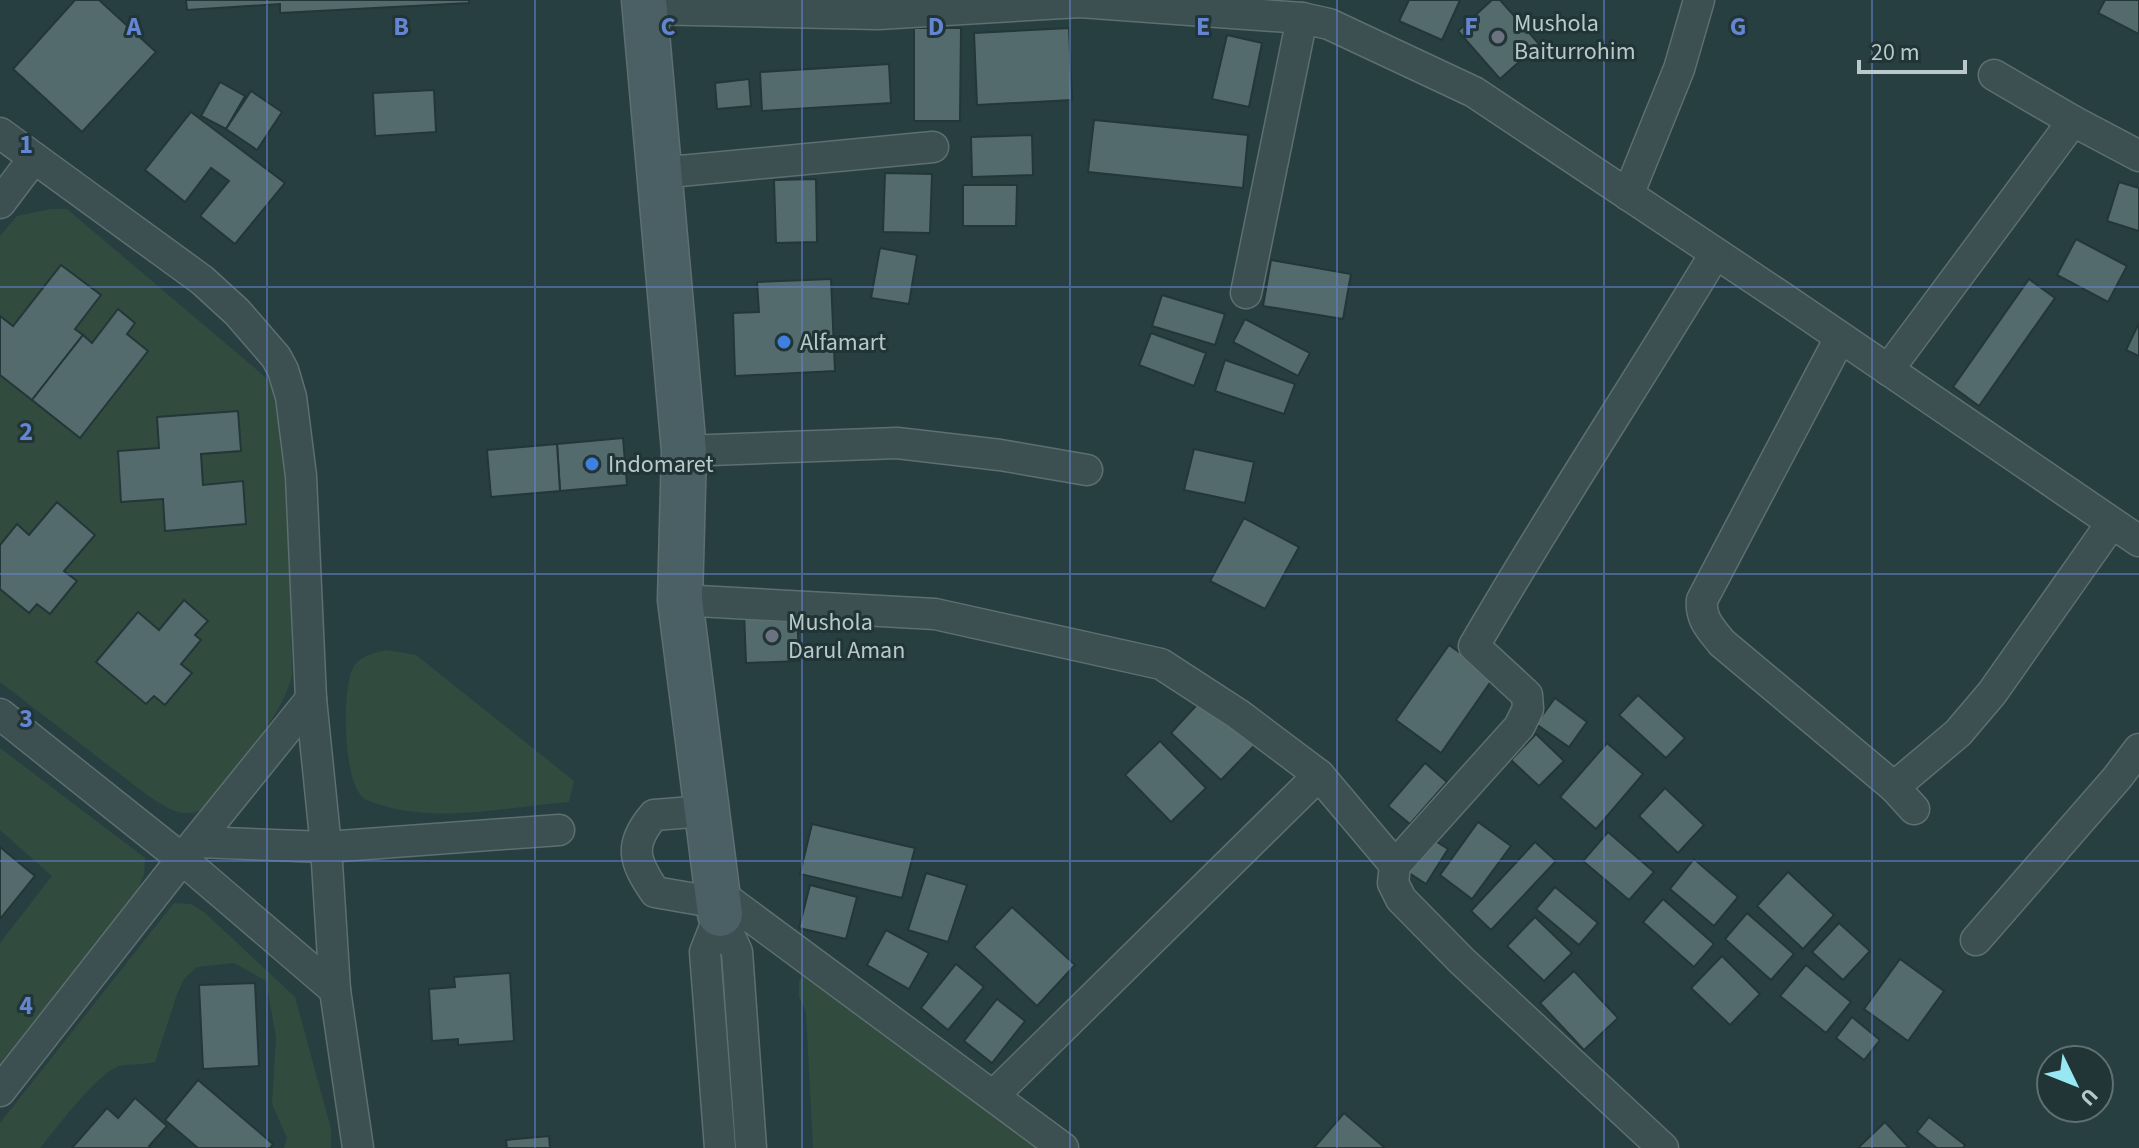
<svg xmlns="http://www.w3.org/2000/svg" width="2139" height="1148" font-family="'Source Sans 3',sans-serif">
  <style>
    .green { fill: #324b3f }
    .building { fill: #546b6e; stroke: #233638; stroke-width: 2 }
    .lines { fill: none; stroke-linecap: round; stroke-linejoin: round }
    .street-casing { stroke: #5d6f71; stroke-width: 33 }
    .secondary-casing { stroke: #5d6f71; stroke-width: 47 }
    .street { stroke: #3c4f51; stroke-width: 30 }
    .secondary { stroke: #4b6064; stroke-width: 44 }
    .grid { fill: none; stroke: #6385d2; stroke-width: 2; stroke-opacity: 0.55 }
    .worship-dot { fill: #6b7280; stroke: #213436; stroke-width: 3 }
    .shop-dot { fill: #3f7fe0; stroke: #213436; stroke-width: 3 }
    .labels { text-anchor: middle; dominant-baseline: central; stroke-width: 6; stroke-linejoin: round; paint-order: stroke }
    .poi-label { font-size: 24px; fill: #b9c9cb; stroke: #213436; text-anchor: start }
    .grid-label { font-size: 26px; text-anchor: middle; font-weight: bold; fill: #6385d2; stroke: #213436; stroke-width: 6; stroke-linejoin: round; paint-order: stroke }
  </style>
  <rect width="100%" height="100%" fill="#283f41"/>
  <g class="green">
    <path d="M 51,209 L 67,209 L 271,382 L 289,483 L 292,674 C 285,715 229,775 202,810 C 178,819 167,807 147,795 L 0,682 L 0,236 L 17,216 Z"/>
    <path d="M 386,650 L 416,655 L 574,781 L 569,802 C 505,807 428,826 367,800 C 342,790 341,687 354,666 C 361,656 374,653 386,650 Z"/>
    <polygon points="0,748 145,858 144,874 138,889 0,1064 0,943 52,876 0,830"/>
    <path d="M 174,903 L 191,904 L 205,913 L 295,997 L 331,1129 L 331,1148 L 284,1148 L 287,1138 L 272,1104 L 276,1037 L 266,981 L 234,963 L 197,967 L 184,979 L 177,994 L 155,1062 C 144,1065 126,1064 119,1066 C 95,1075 57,1128 40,1148 L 0,1148 L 0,1123 Z"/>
    <polygon points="809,971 1041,1148 813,1148 806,1012 799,997 799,981"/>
  </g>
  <g class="building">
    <polygon points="75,0 99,0 156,52 82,132 13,69"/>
    <polygon points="186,0 469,0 469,3 280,13 280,4 187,10"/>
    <polygon points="1409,0 1460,0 1442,40 1399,21"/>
    <polygon points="1492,0 1500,0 1539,44 1500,79 1458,31"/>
    <polygon points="2105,0 2139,0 2139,34 2098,13"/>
    <polygon points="914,28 961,28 960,121 914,121"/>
    <polygon points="1069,28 1072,100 977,105 974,33"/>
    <polygon points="1227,35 1262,43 1249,107 1212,99"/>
    <polygon points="889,64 891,103 762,111 760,72"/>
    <polygon points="749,79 751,106 717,109 715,83"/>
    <polygon points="220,82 245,96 226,129 201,116"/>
    <polygon points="434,90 436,132 375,136 373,93"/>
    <polygon points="251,91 282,112 257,150 226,129"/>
    <polygon points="191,112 285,183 235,244 200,216 229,181 211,168 185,202 145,170"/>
    <polygon points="1094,120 1248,135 1243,188 1088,172"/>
    <polygon points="1032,135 1033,175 972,177 971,137"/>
    <polygon points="885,173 932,174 930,233 883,232"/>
    <polygon points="816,179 817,242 776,243 774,180"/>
    <polygon points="2119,182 2139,188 2139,231 2107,221"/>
    <polygon points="963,185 1017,185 1016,226 963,226"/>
    <polygon points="2076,239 2127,266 2108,302 2057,275"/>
    <polygon points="880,248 917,255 909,304 871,298"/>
    <polygon points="1271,260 1351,274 1343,319 1263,306"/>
    <polygon points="61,265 101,295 75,329 83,335 32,400 0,375 0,316 13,326"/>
    <polygon points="831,279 835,371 735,376 733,313 759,312 757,282"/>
    <polygon points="2029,279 2055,298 1979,406 1953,387"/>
    <polygon points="1162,295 1225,314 1215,345 1152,326"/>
    <polygon points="118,309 135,323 127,334 148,351 80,438 32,400 83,335 92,343"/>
    <polygon points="1245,319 1310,353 1298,376 1233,342"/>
    <polygon points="2139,323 2139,356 2126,350"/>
    <polygon points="1151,333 1206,353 1194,386 1139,365"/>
    <polygon points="1225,360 1295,384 1284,414 1215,391"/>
    <polygon points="238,411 241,451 201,454 203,485 243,481 246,524 165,531 163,499 121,502 118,451 159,448 157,417"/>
    <polygon points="623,438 627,485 560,491 557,444"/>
    <polygon points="557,444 560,491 491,497 487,450"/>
    <polygon points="1194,449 1254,462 1245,503 1184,490"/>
    <polygon points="57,502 95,535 64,571 77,581 50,614 37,604 29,613 0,589 0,545 17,524 29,535"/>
    <polygon points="1244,518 1299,547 1265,609 1210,581"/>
    <polygon points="184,600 208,621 195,635 201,640 181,664 192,673 165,705 154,696 146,704 96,662 138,612 159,630"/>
    <polygon points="797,609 799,661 746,663 744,612"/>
    <polygon points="1449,645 1494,677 1441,753 1396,720"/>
    <polygon points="1638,695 1685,738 1666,758 1619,715"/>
    <polygon points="1204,697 1255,745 1221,780 1171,733"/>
    <polygon points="1555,698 1587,722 1569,747 1536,724"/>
    <polygon points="1536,734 1564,761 1539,786 1511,760"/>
    <polygon points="1160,741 1206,788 1171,822 1125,775"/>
    <polygon points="1607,743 1643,774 1596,829 1560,797"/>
    <polygon points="1425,763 1447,782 1410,824 1388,806"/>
    <polygon points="1665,788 1704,825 1678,853 1639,816"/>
    <polygon points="1478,822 1511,846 1472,899 1440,875"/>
    <polygon points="812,824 915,848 902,898 800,874"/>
    <polygon points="1608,832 1654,872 1629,900 1583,861"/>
    <polygon points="1429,837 1448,849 1426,884 1406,871"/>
    <polygon points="1535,842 1556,861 1491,930 1471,911"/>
    <polygon points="0,847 35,876 0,919"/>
    <polygon points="1694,859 1738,897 1714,926 1670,889"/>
    <polygon points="1788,872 1834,915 1803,949 1757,906"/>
    <polygon points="926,873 967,885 948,942 908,930"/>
    <polygon points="810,885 857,897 846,939 799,928"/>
    <polygon points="1555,887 1598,923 1579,945 1536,909"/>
    <polygon points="1663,899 1714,944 1694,967 1643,922"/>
    <polygon points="1012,907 1075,965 1037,1006 974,947"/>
    <polygon points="1747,913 1794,954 1771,980 1725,939"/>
    <polygon points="1535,917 1572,953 1544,981 1507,946"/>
    <polygon points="1839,923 1870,951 1843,980 1812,952"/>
    <polygon points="886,930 929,953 909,989 867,965"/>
    <polygon points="1722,956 1760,994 1730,1025 1691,988"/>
    <polygon points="1900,959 1944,991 1908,1041 1864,1009"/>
    <polygon points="956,964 984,987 948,1030 921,1008"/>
    <polygon points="1806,965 1851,1002 1826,1033 1780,996"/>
    <polygon points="1574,971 1618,1018 1584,1050 1540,1003"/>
    <polygon points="510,973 514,1041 458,1045 458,1039 432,1041 429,989 455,987 454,977"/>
    <polygon points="255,983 259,1066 203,1069 199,985"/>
    <polygon points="997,999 1025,1021 992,1063 964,1041"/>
    <polygon points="1852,1017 1880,1040 1864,1060 1836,1038"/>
    <polygon points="198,1080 273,1144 270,1148 198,1148 165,1120"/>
    <polygon points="135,1098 167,1126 149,1146 151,1148 72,1148 107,1108 118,1118"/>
    <polygon points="1344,1113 1385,1148 1314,1148"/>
    <polygon points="1929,1117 1965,1145 1963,1148 1937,1148 1917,1132"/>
    <polygon points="1885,1122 1909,1148 1858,1148"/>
    <polygon points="549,1136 550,1148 507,1148 506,1140"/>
  </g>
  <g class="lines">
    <defs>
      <g id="street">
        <polyline points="646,9 878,14 1080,2 1302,18 1329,24 1474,92 1783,298 2139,541"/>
        <polyline points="1994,75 2073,121"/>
        <polyline points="0,133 202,280 237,312 276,357 283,370 291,397 301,476 311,699 326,847 335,990 358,1148"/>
        <polyline points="659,173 933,147"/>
        <polyline points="1628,195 1679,69 1699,0"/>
        <polyline points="0,203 34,158"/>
        <polyline points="1246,293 1302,18"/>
        <path d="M 1840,338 L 1702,600 C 1700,619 1711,629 1722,643 L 1894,787 L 1914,809"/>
        <polyline points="1888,370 2073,121 2139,156"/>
        <polyline points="684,451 897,443 1000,455 1087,470"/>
        <path d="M 680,600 L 935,614 L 1161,664 L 1238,714 L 1319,775 L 1395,865 L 1519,727 L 1528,709 L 1527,695 L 1474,646 C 1551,513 1636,385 1715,254"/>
        <polyline points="0,714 182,859 335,990"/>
        <polyline points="1894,787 1958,733 1992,693 2111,524"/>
        <path d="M 705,811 L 654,815 C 628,845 634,861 655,892 L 718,903"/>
        <polyline points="197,842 326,847 559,830"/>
        <polyline points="1395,865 1393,883 1401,899 1462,961 1663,1148"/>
        <polyline points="717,892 1063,1148"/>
        <polyline points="720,914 737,952 751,1148"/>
        <polyline points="720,914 705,952 720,1148"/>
        <polyline points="1976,940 2117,778 2139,749"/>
        <polyline points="0,1091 182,859 311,699"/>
        <polyline points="994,1095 1319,775"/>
      </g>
      <polyline id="secondary" points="644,0 684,451 680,600 720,914"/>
    </defs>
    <use href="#street" class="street-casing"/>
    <use href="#secondary" class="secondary-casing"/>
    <use href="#street" class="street"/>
    <use href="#secondary" class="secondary"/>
  </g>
  <path class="grid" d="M 267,0 L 267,1148M 535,0 L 535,1148M 802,0 L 802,1148M 1070,0 L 1070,1148M 1337,0 L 1337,1148M 1604,0 L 1604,1148M 1872,0 L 1872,1148M 0,287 L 2139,287M 0,574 L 2139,574M 0,861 L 2139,861"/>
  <g class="worship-dot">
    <circle cx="1498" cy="37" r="8"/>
    <circle cx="772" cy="636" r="8"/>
  </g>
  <g class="shop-dot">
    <circle cx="784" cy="342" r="8"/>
    <circle cx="592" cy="464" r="8"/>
  </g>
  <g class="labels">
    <g class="poi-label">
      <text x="1514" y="23">Mushola<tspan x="1514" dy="28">Baiturrohim</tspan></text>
      <text x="800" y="342">Alfamart</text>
      <text x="608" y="464">Indomaret</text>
      <text x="788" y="622">Mushola<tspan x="788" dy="28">Darul Aman</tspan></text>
    </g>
  </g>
  <g class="grid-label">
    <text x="134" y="35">A</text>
    <text x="401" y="35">B</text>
    <text x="668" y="35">C</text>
    <text x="936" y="35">D</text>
    <text x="1203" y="35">E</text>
    <text x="1471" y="35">F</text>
    <text x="1738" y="35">G</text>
    <text x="26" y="153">1</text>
    <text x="26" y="440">2</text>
    <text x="26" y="727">3</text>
    <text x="26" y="1014">4</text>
  </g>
  <g transform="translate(2075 1084) rotate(133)"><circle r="38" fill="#213436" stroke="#5e7072" stroke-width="2"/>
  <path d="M0-6L14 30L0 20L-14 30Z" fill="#97e8f2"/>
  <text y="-12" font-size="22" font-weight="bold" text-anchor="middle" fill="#b9c9cb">U</text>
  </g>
  <path d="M1859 60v12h106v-12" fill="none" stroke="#b9c9cb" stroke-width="4"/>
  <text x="1871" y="60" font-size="24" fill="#b9c9cb" stroke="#213436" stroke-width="6" paint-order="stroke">20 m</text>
</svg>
